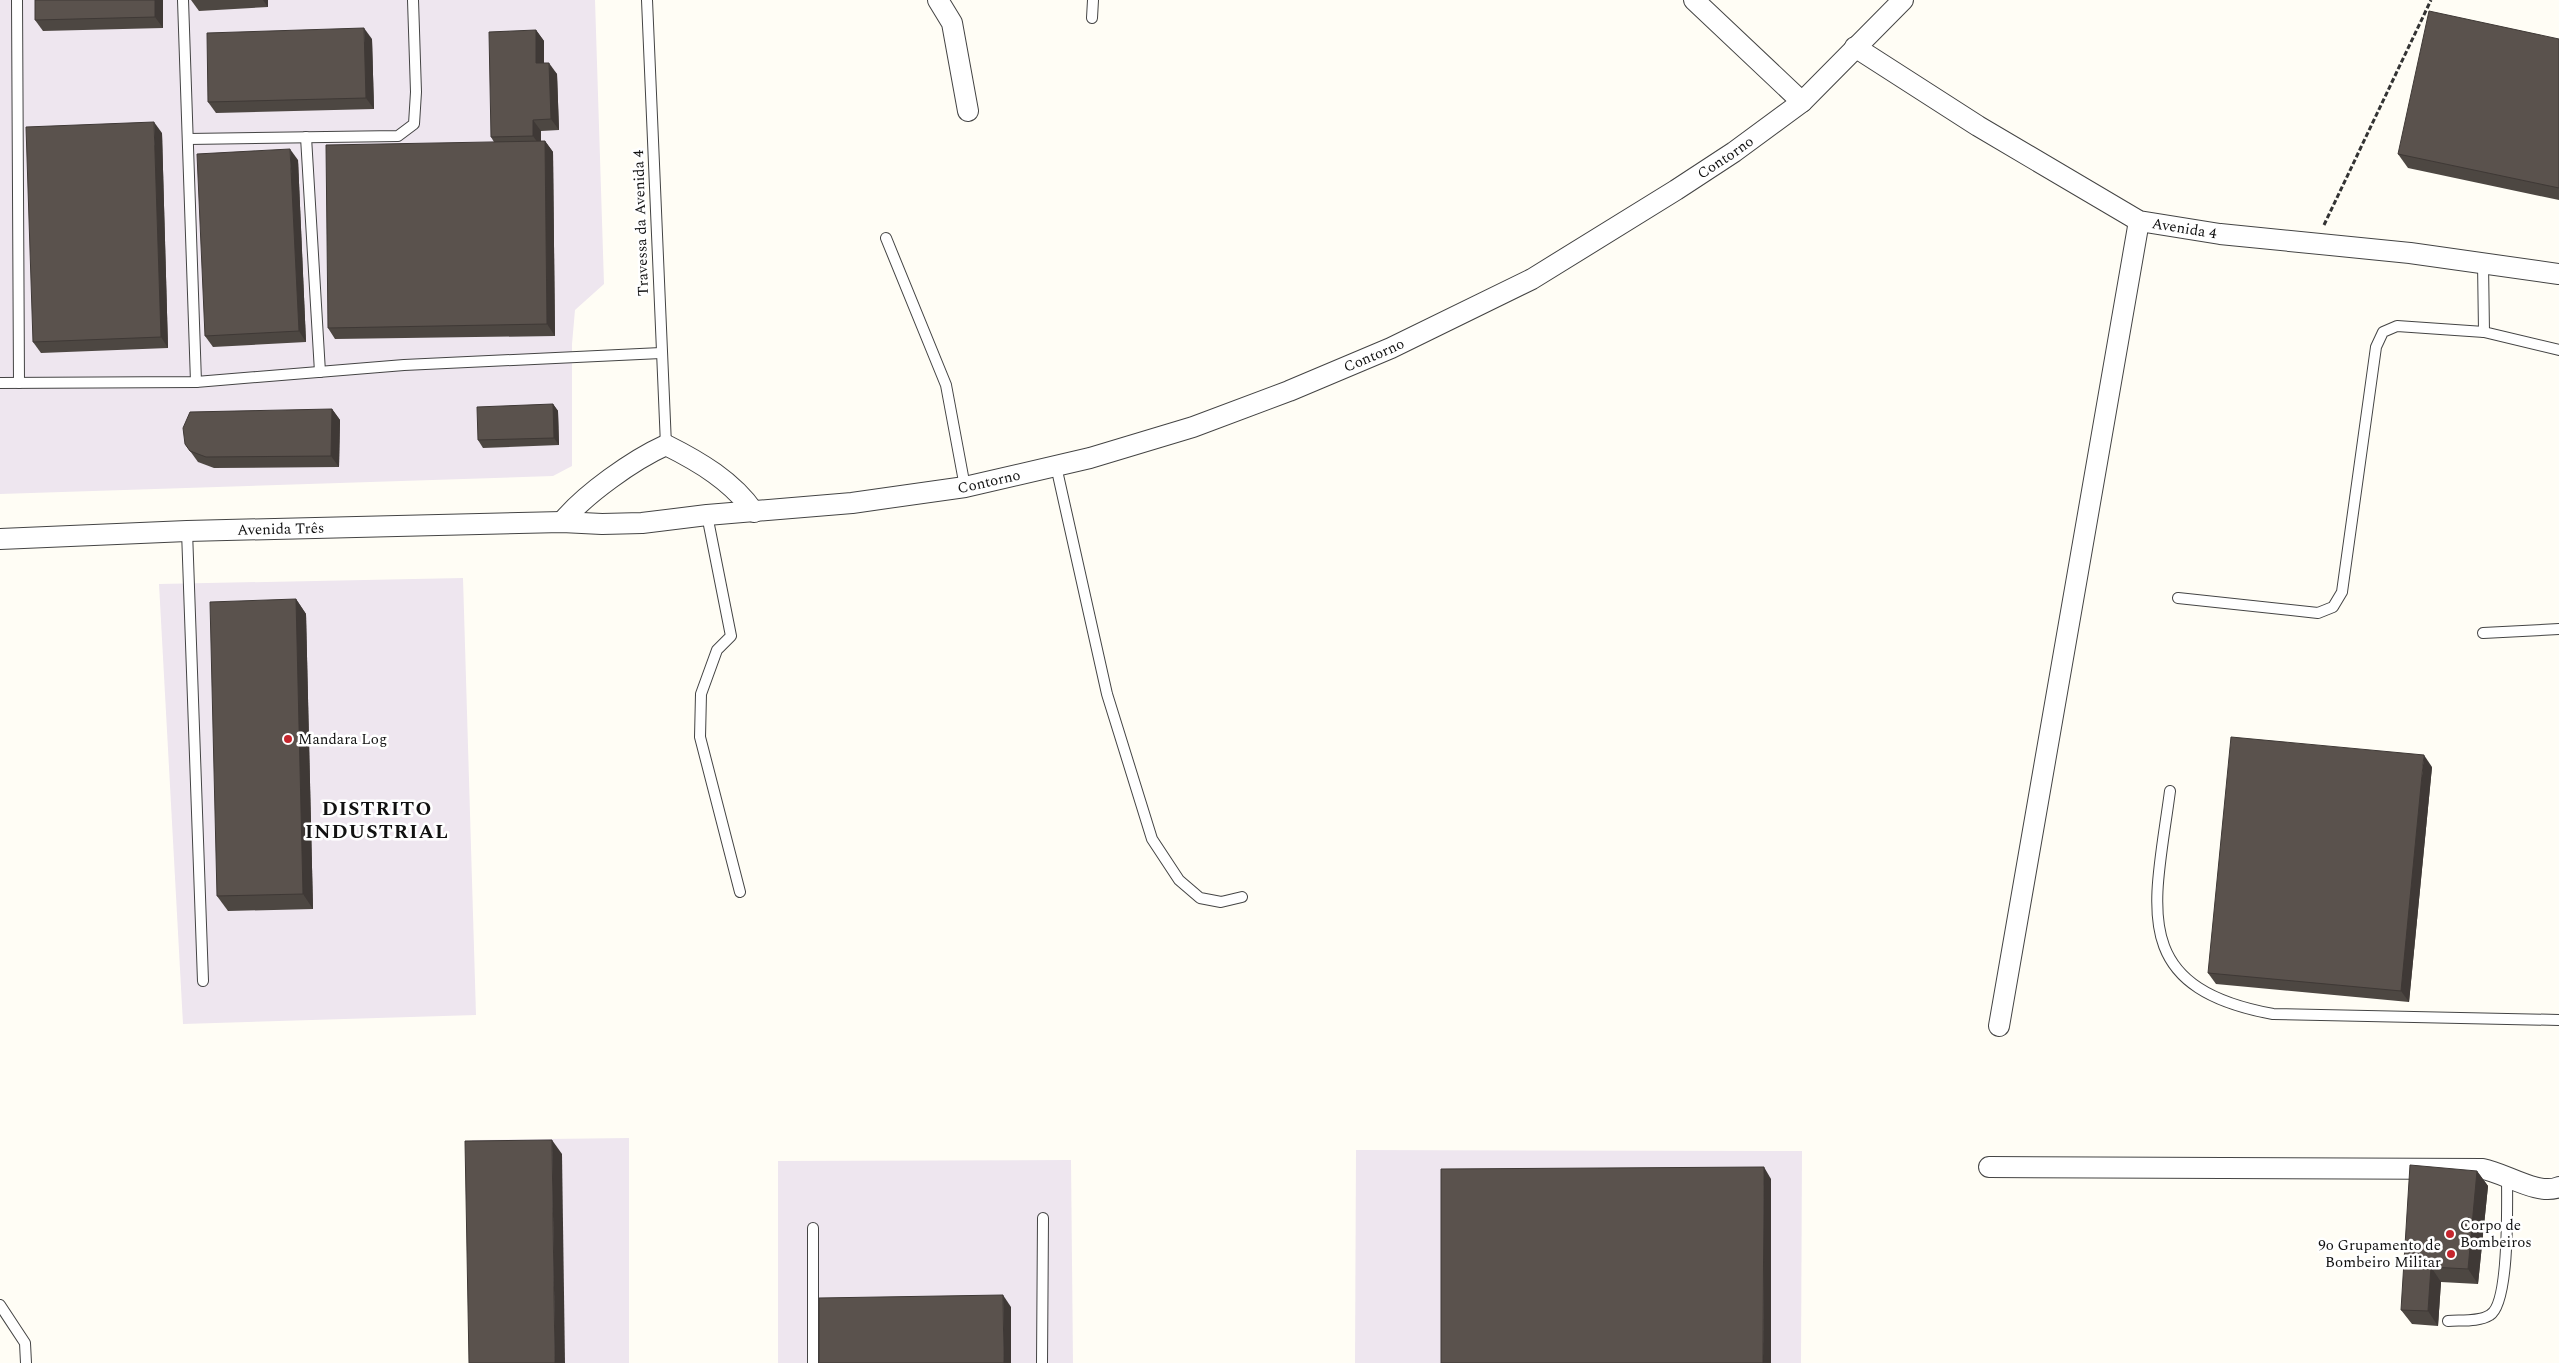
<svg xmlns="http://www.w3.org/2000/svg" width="2559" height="1363" font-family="Spectral,serif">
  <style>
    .industrial { fill: #eee6ef }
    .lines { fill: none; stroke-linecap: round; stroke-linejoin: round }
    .service-casing { stroke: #444; stroke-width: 12 }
    .minor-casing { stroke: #444; stroke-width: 22 }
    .path { stroke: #333; stroke-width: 3; stroke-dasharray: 5 2.5; stroke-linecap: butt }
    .service { stroke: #fff; stroke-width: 10 }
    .minor { stroke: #fff; stroke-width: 20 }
    .wall { fill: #4d4742 }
    .shaded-wall { fill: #3f3936 }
    .building { fill: #5a524d; stroke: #3f3936 }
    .poi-dot { fill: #c4262e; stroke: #fff; stroke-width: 2 }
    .labels { text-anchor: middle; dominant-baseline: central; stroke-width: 5; stroke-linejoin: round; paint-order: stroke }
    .street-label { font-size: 15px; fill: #111; stroke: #fff }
    .poi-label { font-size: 15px; fill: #111; stroke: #fff; text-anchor: start }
    .district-label { font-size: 20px; font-weight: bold; letter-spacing: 1px; fill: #111; stroke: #fff }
  </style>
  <rect width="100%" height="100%" fill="#fffdf5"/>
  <g class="industrial">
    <polygon points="0,0 595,0 604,284 575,310 572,344 572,466 553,476 0,494"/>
    <polygon points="463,578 476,1015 183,1024 159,584"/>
    <polygon points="629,1138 629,1363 473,1363 472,1140"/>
    <polygon points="1356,1150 1802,1151 1801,1363 1355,1363"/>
    <polygon points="1071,1160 1073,1363 778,1363 778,1161"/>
  </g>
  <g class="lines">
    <defs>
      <g id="service">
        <polyline points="17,0 19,383"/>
        <polyline points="183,0 196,382"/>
        <polyline points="647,0 666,445"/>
        <polyline points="1092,18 1093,0"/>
        <polyline points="306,137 320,372"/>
        <polyline points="188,139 398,136 414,124 416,92 413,0"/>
        <polyline points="886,238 946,385 965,487"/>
        <polyline points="2483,263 2484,332 2559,350"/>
        <polyline points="0,383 196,382 404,365 661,353"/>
        <polyline points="1056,466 1107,694 1152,839 1179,880 1200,898 1221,902 1242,897"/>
        <polyline points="707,515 731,636 717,650 701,694 700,737 740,892"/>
        <polyline points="187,531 203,981"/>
        <polyline points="2178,598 2318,613 2333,607 2342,592 2376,347 2383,332 2397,326 2484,332"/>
        <polyline points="2483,633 2559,629"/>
        <path d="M 2170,791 C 2155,905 2126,987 2273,1014 L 2559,1020"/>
        <polyline points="813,1228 813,1363"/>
        <polyline points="0,1305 25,1343 26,1363"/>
        <path d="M 2448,1321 C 2461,1320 2479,1322 2490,1315 C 2510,1303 2507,1200 2507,1175"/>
        <polyline points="1042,1363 1043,1218"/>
      </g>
      <g id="minor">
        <polyline points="938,0 952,23 968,111"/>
        <polyline points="1694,0 1802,102"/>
        <path id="s1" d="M 1855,47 L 1978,126 L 2139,221 L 2220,234 L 2410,253 L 2559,274"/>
        <path d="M 562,522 C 585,494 633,460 666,445 C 700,462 732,481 754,512"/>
        <path id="s2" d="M 0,539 L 187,531 L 562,522 L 602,524 L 642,523 L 707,515 L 852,503 L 965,487 L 1090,458 L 1193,427 L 1289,391 L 1391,348 L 1532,279 L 1676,190 L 1734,152 L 1802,102 L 1903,0"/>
        <polyline points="1999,1026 2139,221"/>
        <path d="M 1989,1167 L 2483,1169 C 2505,1173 2538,1196 2559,1187"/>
      </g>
    </defs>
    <use href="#service" class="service-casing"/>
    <use href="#minor" class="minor-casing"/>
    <polyline class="path" points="2324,225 2431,0"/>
    <use href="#service" class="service"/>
    <use href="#minor" class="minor"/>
  </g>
  <g class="wall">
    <polygon points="35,0 163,0 163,28 43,31 35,20"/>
    <polygon points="191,0 268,0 268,7 199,11"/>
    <polygon points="536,30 544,41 544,63 557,74 559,130 541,131 541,141 545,141 553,152 555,336 335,339 328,328 494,142 491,137"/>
    <polygon points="372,39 374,109 216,113 208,102"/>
    <polygon points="2559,39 2559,200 2408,168 2398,154"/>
    <polygon points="162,133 168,348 41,353 33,342"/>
    <polygon points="298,160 306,342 213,347 205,336"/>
    <polygon points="553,404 558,411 559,445 483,448 478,440"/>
    <polygon points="332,409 340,420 339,467 214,468 198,462 185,444"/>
    <polygon points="296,599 306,614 313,909 228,911 217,896"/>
    <polygon points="2432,767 2409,1002 2216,984 2208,973"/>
    <polygon points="2477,1171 2488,1186 2478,1284 2441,1282 2438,1326 2412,1324 2401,1310"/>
  </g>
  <g class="shaded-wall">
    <polygon points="155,0 163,0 163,28 155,17"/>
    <polygon points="263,0 268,0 268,7"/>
    <polygon points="364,28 372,39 374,109 366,98"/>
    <polygon points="536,30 544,41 544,74 536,63"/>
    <polygon points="549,63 557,74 559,130 551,119"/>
    <polygon points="533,120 541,131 541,147 533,136"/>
    <polygon points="154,122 162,133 168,348 161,337"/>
    <polygon points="545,141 553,152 555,336 547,324"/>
    <polygon points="290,149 298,160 306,342 299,331"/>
    <polygon points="553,404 558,411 559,445 554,438"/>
    <polygon points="332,409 340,420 339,467 331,456"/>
    <polygon points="296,599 306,614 313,909 303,894"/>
    <polygon points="2424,755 2432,767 2409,1002 2401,991"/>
    <polygon points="552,1140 562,1154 565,1363 555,1363"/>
    <polygon points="1764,1167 1771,1179 1771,1363 1763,1363"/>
    <polygon points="2477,1171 2488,1186 2478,1284 2468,1269"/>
    <polygon points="2431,1267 2441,1282 2438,1326 2428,1311"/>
    <polygon points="1003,1295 1011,1307 1011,1363 1004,1363"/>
  </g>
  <g class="building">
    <polygon points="35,0 155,0 155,17 35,20"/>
    <polygon points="2429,11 2559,39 2559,188 2398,154"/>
    <polygon points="364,28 366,98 208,102 207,33"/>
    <polygon points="536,30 536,63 549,63 551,119 533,120 533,136 491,137 489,32"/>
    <polygon points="154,122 161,337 33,342 26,127"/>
    <polygon points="545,141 547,324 328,328 326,145"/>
    <polygon points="290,149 299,331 205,336 197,154"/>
    <polygon points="553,404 554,438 478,440 477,407"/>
    <polygon points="332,409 331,456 206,457 190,451 185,444 183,428 190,412"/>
    <polygon points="296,599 303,894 217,896 210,602"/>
    <polygon points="2231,737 2424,755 2401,991 2208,973"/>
    <polygon points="552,1140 555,1363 469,1363 465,1141"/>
    <polygon points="2410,1165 2477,1171 2468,1269 2431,1267 2428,1311 2401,1310"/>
    <polygon points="1764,1167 1763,1363 1441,1363 1441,1169"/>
    <polygon points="1003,1295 1004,1363 819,1363 819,1298"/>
  </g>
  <g class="poi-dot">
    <circle cx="288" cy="739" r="5"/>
    <circle cx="2450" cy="1234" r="5"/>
    <circle cx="2451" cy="1254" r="5"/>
  </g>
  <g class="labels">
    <g class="street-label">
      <text stroke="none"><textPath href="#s2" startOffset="1802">Contorno</textPath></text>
      <text transform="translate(641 223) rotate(-92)">Travessa da Avenida 4</text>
      <text stroke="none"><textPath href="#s1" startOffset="379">Avenida 4</textPath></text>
      <text stroke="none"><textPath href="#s2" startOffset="1398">Contorno</textPath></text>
      <text stroke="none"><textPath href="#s2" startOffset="992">Contorno</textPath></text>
      <text stroke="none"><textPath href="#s2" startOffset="281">Avenida Três</textPath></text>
    </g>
    <g class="poi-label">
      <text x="298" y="739">Mandara Log</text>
      <text x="2460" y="1225">Corpo de<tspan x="2460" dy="17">Bombeiros</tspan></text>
      <text x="2441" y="1245" text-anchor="end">9o Grupamento de<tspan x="2441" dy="17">Bombeiro Militar</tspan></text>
    </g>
    <g class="district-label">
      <text x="377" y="809">DISTRITO<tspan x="377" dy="23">INDUSTRIAL</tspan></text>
    </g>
  </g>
</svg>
